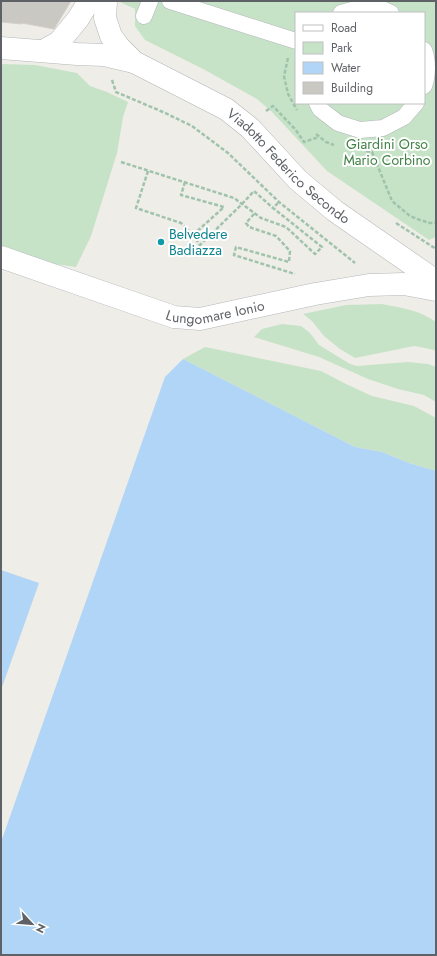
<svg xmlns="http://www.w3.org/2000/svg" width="437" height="956" font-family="Jost,sans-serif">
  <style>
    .green { fill: #c6e3c7; fill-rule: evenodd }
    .water { fill: #b0d5f6 }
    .building { fill: #cac8c3; stroke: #d3cfc6 }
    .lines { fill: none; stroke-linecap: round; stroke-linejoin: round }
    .pedestrian-casing { stroke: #b4b6ba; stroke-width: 17 }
    .tertiary-casing { stroke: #b4b6ba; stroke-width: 23 }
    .secondary-casing { stroke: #b3b5b9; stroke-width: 23 }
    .path { stroke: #a0c3ac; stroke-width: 2.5; stroke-dasharray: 4 2; stroke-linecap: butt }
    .pedestrian { stroke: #fff; stroke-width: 16 }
    .tertiary { stroke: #fff; stroke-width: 22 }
    .secondary { stroke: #fff; stroke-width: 22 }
    .culture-dot { fill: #0f9aa8; stroke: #fff; stroke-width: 1.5 }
    .labels { text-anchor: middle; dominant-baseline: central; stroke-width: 4; stroke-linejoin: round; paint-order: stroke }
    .park-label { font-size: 14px; fill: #408245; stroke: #fff }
    .street-label { font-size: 14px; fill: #5e6165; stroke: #fff }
    .culture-label { font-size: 14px; fill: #0d838f; stroke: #fff; text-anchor: start }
  </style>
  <rect width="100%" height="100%" fill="#efede7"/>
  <g class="green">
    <path d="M 118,1 L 436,1 L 436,237 L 429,240 L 327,171 L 272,112 L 257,99 L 205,70 L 145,40 L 135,26 L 135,9 ZM 296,13 L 424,13 L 424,103 L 296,103 Z"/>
    <polygon points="1,64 35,65 77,73 90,86 107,92 128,102 123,117 117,153 91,236 76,267 48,263 1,246"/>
    <path d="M 382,304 C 401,308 420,310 436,322 L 436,351 L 430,349 L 414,346 L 355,358 L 340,349 L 324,336 L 312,321 L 303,314 L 346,305 Z"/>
    <polygon points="282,324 301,326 310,333 319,345 350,364 357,366 408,362 428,364 436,367 436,402 424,395 398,389 368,379 319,357 254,337 262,329"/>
    <polygon points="205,347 321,371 346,384 372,396 414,406 436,418 436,471 409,463 382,452 355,447 183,359"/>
  </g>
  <g class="water">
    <polygon points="183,359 355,447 382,452 409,463 436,471 436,955 1,955 1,842 165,377"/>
    <polygon points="1,570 39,583 1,690"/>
  </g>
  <polygon class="building" points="1,1 71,1 54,29 22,23 22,24 1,22"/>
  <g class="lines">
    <defs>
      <g id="pedestrian">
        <polyline points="170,1 296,41"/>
        <polyline points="341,13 359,8 380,8 391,13"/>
        <polyline points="144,16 150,1"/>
        <path d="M 424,50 C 428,60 428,75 424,86"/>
        <polyline points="317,103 320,109 338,123 360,130 383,128 404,117 416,103"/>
      </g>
      <g id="tertiary">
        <polyline points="1,48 77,54 104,55 134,62"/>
        <polyline points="43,51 59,42 78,19 89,1"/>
        <path id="s1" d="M 1,257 L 174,317 L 200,319 L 315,294 L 369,285 L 404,284 L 436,290"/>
      </g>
      <g id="secondary">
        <path id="s2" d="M 106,1 L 105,18 L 111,36 L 119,47 L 134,62 L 226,109 L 250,128 L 298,180 L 335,211 L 436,281"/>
      </g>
    </defs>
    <use href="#pedestrian" class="pedestrian-casing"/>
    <use href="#tertiary" class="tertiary-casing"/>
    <use href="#secondary" class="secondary-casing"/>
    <g class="path">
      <polyline points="288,58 284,76 288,94 297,110"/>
      <polyline points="112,80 116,92 163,112 192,126 228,153 279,202 355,263"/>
      <polyline points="266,111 273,106 295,129 304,142 319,137"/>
      <polyline points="316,134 326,142 334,145"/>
      <polyline points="366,151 372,152 392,201 410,216 420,220 430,223 436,223"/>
      <polyline points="121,162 234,198 261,218 286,227 315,254 322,247 273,208 279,202"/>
      <polyline points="148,171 136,208 181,223 193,235 200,245 242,204 254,191 273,208"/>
      <polyline points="185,182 181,195 224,207 193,235"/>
      <polyline points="254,214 246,223 249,227 276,236 290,251 289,262 236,247 234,255 295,274"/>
      <polyline points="396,223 436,249"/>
    </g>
    <use href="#pedestrian" class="pedestrian"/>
    <use href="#tertiary" class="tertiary"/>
    <use href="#secondary" class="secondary"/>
  </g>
  <circle class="culture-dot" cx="161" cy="242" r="4"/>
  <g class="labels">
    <g class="park-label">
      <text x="387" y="144">Giardini Orso<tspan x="387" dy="16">Mario Corbino</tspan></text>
    </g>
    <g class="street-label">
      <text stroke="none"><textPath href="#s2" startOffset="259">Viadotto Federico Secondo</textPath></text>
      <text stroke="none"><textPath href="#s1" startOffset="225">Lungomare Ionio</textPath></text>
    </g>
    <g class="culture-label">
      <text x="169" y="234">Belvedere<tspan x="169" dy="16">Badiazza</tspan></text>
    </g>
  </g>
  <rect width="437" height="956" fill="none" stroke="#5e6165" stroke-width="4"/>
  <rect x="295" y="12" width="130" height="92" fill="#ffffff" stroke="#bfc0c1"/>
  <rect x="303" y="25" width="20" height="6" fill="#ffffff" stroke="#bfc0c1"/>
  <text x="331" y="32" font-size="12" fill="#5e6165">Road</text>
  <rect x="303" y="42" width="20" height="12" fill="#c6e3c7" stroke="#bfc0c1"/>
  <text x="331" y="52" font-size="12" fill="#5e6165">Park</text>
  <rect x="303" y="62" width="20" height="12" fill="#b0d5f6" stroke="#bfc0c1"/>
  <text x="331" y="72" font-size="12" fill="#5e6165">Water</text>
  <rect x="303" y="82" width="20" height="12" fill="#cac8c3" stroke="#bfc0c1"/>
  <text x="331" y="92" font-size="12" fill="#5e6165">Building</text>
  <g transform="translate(32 924) rotate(116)" stroke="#ffffff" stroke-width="3" paint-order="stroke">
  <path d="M0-3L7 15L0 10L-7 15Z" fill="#5e6165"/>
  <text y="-6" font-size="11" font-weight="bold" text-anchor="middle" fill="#5e6165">N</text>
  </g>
</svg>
